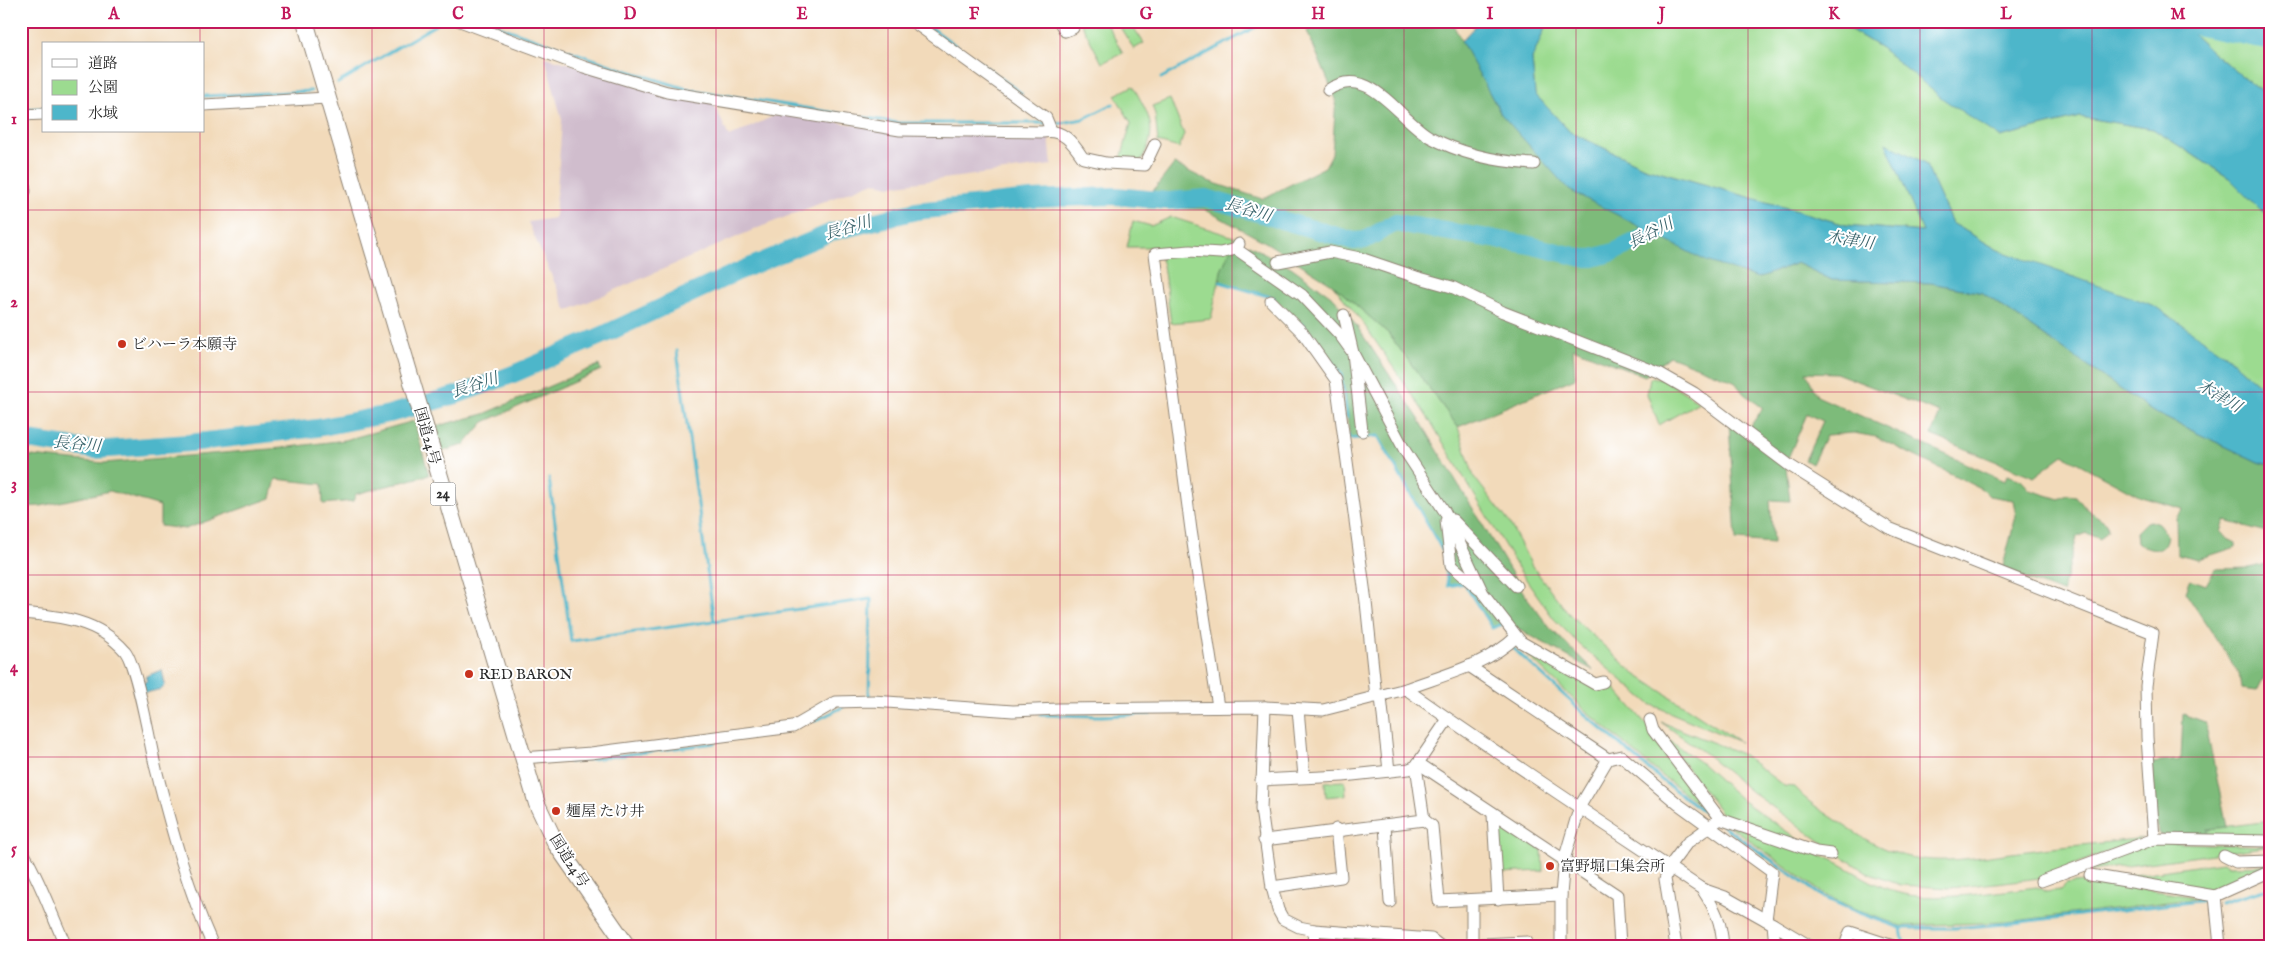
<svg xmlns="http://www.w3.org/2000/svg" width="2292" height="967" font-family="'IM FELL English','Noto Serif JP',serif">
  <style>
    .industrial { fill: #d0bdcd }
    .green { fill: #9cdb90; stroke: #64835e }
    .forest { fill: #7dbb7a; stroke: #547352 }
    .water { fill: #4db6ca; stroke: #3c707a }
    .lines { fill: none; stroke-linecap: round; stroke-linejoin: round }
    .stream { stroke: #4db6ca; stroke-width: 3 }
    .river { stroke: #4db6ca; stroke-width: 18 }
    .minor-casing { stroke: #8e8272; stroke-width: 13 }
    .highway-casing { stroke: #8e8272; stroke-width: 18 }
    .minor { stroke: #fff; stroke-width: 11 }
    .highway { stroke: #fff; stroke-width: 16 }
    .grid { fill: none; stroke: #c2185b; stroke-width: 1; stroke-opacity: 0.55 }
    .poi-dot { fill: #c8321e; stroke: #fff; stroke-width: 2 }
    .labels { text-anchor: middle; dominant-baseline: central; stroke-width: 4; stroke-linejoin: round; paint-order: stroke }
    .shield { fill: #fff; stroke: #6b6b6b; stroke-width: 1 }
    .shield-label { font-size: 14px; font-weight: bold; fill: #2b2b2b }
    .poi-label { font-size: 15px; fill: #2b2b2b; stroke: #fff; text-anchor: start }
    .street-label { font-size: 15px; fill: #2b2b2b; stroke: #fff }
    .water-label { font-size: 16px; font-style: italic; fill: #39636b; stroke: #fff }
    .neatline { fill: none; stroke: #c2185b; stroke-width: 2 }
    .grid-label { font-size: 16px; text-anchor: middle; font-weight: bold; fill: #c2185b }
  </style>
  <rect width="100%" height="100%" fill="#fff"/>
  <filter id="ink" filterUnits="userSpaceOnUse"><feTurbulence type="fractalNoise" baseFrequency=".02" numOctaves="2"/><feDisplacementMap in="SourceGraphic" scale="10" xChannelSelector="R" yChannelSelector="G"/><feConvolveMatrix kernelMatrix="1 2 1 2 8 2 1 2 1" color-interpolation-filters="sRGB"/></filter>
  <filter id="wash" filterUnits="userSpaceOnUse"><feTurbulence type="fractalNoise" baseFrequency=".0096" numOctaves="4" result="noise"/><feDisplacementMap in="SourceGraphic" scale="20" xChannelSelector="R" yChannelSelector="G"/><feGaussianBlur stdDeviation="1.12" result="paint"/><feColorMatrix in="noise" values="0 0 0 0 0 0 0 0 0 0 0 0 0 0 0 0 0 1.4 0 .05"/><feComposite in="paint" operator="in"/></filter>
  <g filter="url(#wash)">
    <rect width="100%" height="100%" fill="#f2daba"/>
    <polygon class="industrial" points="545,57 713,102 729,137 780,113 902,132 1049,136 1052,165 889,186 874,182 753,230 567,311 528,222 555,218 562,120"/>
    <g class="green">
      <polygon points="1080,21 1105,21 1123,53 1102,63"/>
      <polygon points="1116,21 1129,21 1144,43 1134,49"/>
      <polygon points="1548,21 1836,21 1881,48 2000,137 2080,117 2153,129 2229,178 2271,220 2271,396 2227,356 1998,250 1952,223 1925,163 1887,144 1924,232 1846,225 1644,167 1570,132 1535,94 1532,59"/>
      <polygon points="2179,21 2271,21 2271,99 2212,52"/>
      <path d="M 1133,86 C 1149,116 1160,130 1140,162 L 1121,159 L 1131,123 L 1115,95 Z"/>
      <polygon points="1170,99 1184,134 1179,148 1158,142 1155,114 1152,106"/>
      <polygon points="1171,217 1237,238 1221,271 1211,319 1171,323 1163,265 1156,247 1127,247 1133,221 1151,226"/>
      <polygon points="1332,284 1388,333 1458,427 1474,477 1509,522 1532,566 1569,614 1635,674 1740,742 1650,704 1580,645 1554,619 1518,568 1432,424 1363,323"/>
      <polygon points="1650,378 1662,378 1699,402 1659,425 1647,394"/>
      <polygon points="1515,643 1605,686 1613,686 1646,724 1663,752 1711,814 1655,770 1585,710"/>
      <path d="M 1661,722 L 1742,754 L 1784,786 L 1794,787 C 1806,801 1821,810 1836,820 C 1907,871 1937,863 2019,852 C 2060,846 2102,844 2143,838 L 2040,878 L 1950,888 L 1901,885 L 1867,873 L 1827,846 L 1753,793 L 1706,754 Z"/>
      <polygon points="1663,736 1701,763 1743,801 1806,845 1725,818"/>
      <polygon points="1345,781 1346,795 1326,797 1325,782"/>
      <polygon points="1496,820 1542,850 1543,871 1499,873"/>
      <polygon points="2271,821 2271,839 2207,837 2206,829"/>
      <path d="M 1727,824 C 1760,835 1796,844 1828,858 C 1854,870 1876,888 1904,894 C 1938,902 2001,891 2037,887 L 2046,892 L 2060,890 L 2066,884 L 2093,881 L 2201,898 L 2006,922 L 1902,926 L 1862,912 L 1825,895 Z"/>
      <polygon points="2153,842 2271,846 2069,874"/>
      <polygon points="2223,862 2228,866 2271,865 2212,892 2120,877"/>
    </g>
    <g class="forest">
      <polygon points="1328,21 1451,21 1501,114 1758,278 1797,263 1832,280 1931,283 1983,293 2153,412 2258,462 2271,465 2271,533 2225,521 2221,532 2226,538 2236,543 2236,547 2199,559 2177,554 2176,518 2183,509 2139,496 2063,455 2034,477 1931,435 1940,413 1836,373 1806,372 1817,396 2004,481 2008,475 2021,480 2030,490 2059,499 2067,495 2076,496 2085,508 2107,523 2108,530 2100,539 2087,533 2077,537 2062,593 2002,570 2016,516 2013,500 1989,496 1982,489 1876,437 1854,433 1826,435 1812,464 1805,460 1823,421 1807,414 1788,458 1747,431 1763,408 1744,394 1734,381 1670,356 1645,376 1573,348 1575,378 1458,427 1388,333 1332,284 1267,243 1204,209 1147,208 1146,200 1174,164 1208,181 1262,199 1325,167 1332,154 1336,99 1307,31"/>
      <path d="M 1249,245 L 1291,267 L 1334,298 L 1358,328 L 1419,419 L 1523,592 L 1549,627 L 1593,670 C 1563,655 1534,635 1503,623 L 1492,628 L 1464,583 L 1448,586 L 1444,553 L 1378,436 L 1350,439 L 1341,374 L 1307,329 L 1272,296 L 1220,282 L 1221,271 L 1231,248 Z"/>
      <polygon points="599,365 601,370 484,422 464,445 442,451 433,427 484,414"/>
      <polygon points="414,421 429,475 356,494 353,501 323,504 322,484 276,479 271,498 185,529 160,526 160,506 110,491 41,506 21,507 21,455 104,463 282,448 345,440"/>
      <polygon points="1729,423 1786,467 1790,501 1770,500 1773,543 1736,540"/>
      <path d="M 2151,521 L 2158,524 L 2167,535 C 2165,554 2149,552 2137,542 L 2136,532 L 2146,522 Z"/>
      <polygon points="2265,564 2271,564 2271,677 2264,677 2257,691 2241,689 2239,673 2185,592 2190,579 2206,585 2215,569 2250,568"/>
      <polygon points="2183,714 2205,722 2227,827 2207,829 2207,837 2163,837 2158,833 2151,763 2181,760"/>
    </g>
    <g class="water">
      <polygon points="1480,21 1548,21 1532,59 1535,94 1570,132 1644,167 1846,225 1923,232 1886,143 1925,163 1952,223 1998,250 2153,305 2227,356 2271,396 2271,465 2258,462 2153,412 1983,293 1931,283 1832,280 1797,263 1758,278 1706,261 1569,190 1501,114 1461,41"/>
      <polygon points="1836,21 2179,21 2212,52 2271,99 2271,220 2229,178 2153,129 2080,117 2000,137 1943,99 1881,48"/>
      <polygon points="162,670 165,685 162,689 145,693 143,683 147,681 146,676"/>
    </g>
    <g class="lines">
      <g class="stream">
        <polyline points="484,21 622,69 687,89 898,123 1062,123 1083,119 1113,104"/>
        <polyline points="922,21 1021,93"/>
        <polyline points="1161,78 1267,21"/>
        <polyline points="338,83 442,21"/>
        <polyline points="204,96 311,91"/>
        <polyline points="21,109 44,108"/>
        <polyline points="1220,282 1274,298"/>
        <polyline points="1302,324 1341,374 1347,417"/>
        <polyline points="677,351 714,621"/>
        <polyline points="1349,435 1350,439 1378,436 1445,555"/>
        <polyline points="549,478 571,641 871,599 869,699"/>
        <polyline points="1445,564 1448,586 1464,583 1492,628 1503,624"/>
        <polyline points="1513,648 1580,710 1664,782 1714,819"/>
        <polyline points="1041,715 1101,716 1150,714"/>
        <polyline points="815,721 843,707"/>
        <polyline points="569,762 715,743"/>
        <polyline points="1722,825 1823,897 1862,914 1901,928 1954,928 2004,924 2207,900"/>
        <polyline points="2220,903 2271,888"/>
        <polyline points="1901,928 1904,946"/>
      </g>
      <g class="river">
        <polyline points="2169,21 2271,41"/>
        <polyline points="21,439 95,450 189,443 317,428 389,414 456,395 511,375 605,334 735,273 832,232 916,211 1031,199 1116,196 1168,201 1206,198 1354,241 1365,240 1395,223 1525,244 1583,258 1593,258 1614,252 1674,222"/>
      </g>
    </g>
  </g>
  <g filter="url(#ink)">
    <g class="lines">
      <defs>
        <g id="minor">
          <path d="M 460,21 L 584,67 L 667,92 L 900,130 L 1042,132 C 1063,128 1073,143 1083,158 L 1106,163 L 1145,165 L 1155,144"/>
          <polyline points="912,21 1046,118 1051,130"/>
          <polyline points="1059,21 1065,31 1073,28 1070,21"/>
          <path d="M 1328,90 C 1369,62 1398,119 1430,137 C 1461,154 1499,162 1534,164"/>
          <polyline points="204,105 327,98"/>
          <polyline points="21,115 44,114"/>
          <polyline points="21,164 25,191 21,196"/>
          <polyline points="1236,249 1302,295 1340,335 1353,353 1405,451 1445,512 1483,593 1521,642 1595,684 1603,682"/>
          <polyline points="1278,262 1330,252 1360,258 1416,277 1452,287 1503,312 1659,373 1694,393 1789,465 1889,528 2153,633 2146,686 2147,737 2154,839"/>
          <polyline points="1271,301 1302,332 1336,380 1366,602 1376,697"/>
          <polyline points="1344,315 1353,353 1362,431"/>
          <polyline points="1453,520 1516,586"/>
          <polyline points="1446,521 1451,565 1479,589"/>
          <path d="M 21,613 C 60,616 98,620 125,651 C 137,666 150,745 156,769 C 171,828 188,890 213,946"/>
          <polyline points="1469,666 1608,759 1621,756 1678,804 1772,872 1766,920"/>
          <path d="M 1406,689 C 1443,675 1487,665 1516,637"/>
          <polyline points="1381,697 1389,771"/>
          <polyline points="1218,707 1191,530 1155,254 1190,251 1220,253 1236,249 1239,244"/>
          <polyline points="1265,707 1261,809 1272,887 1278,910 1283,919 1299,927 1314,930 1431,939 1440,946"/>
          <polyline points="1298,709 1304,777"/>
          <polyline points="1650,720 1653,730 1720,819 1687,843 1669,867 1665,879 1676,946"/>
          <path d="M 522,758 L 591,753 L 793,727 L 836,702 L 873,701 L 1013,711 L 1058,709 L 1265,707 L 1323,710 L 1406,689 C 1503,758 1603,823 1702,889 C 1716,910 1721,921 1723,946"/>
          <polyline points="1418,763 1617,895 1620,946"/>
          <polyline points="1261,780 1343,776 1409,769 1416,766 1448,719"/>
          <polyline points="1493,815 1498,899"/>
          <polyline points="1720,819 1816,852 1831,854"/>
          <polyline points="1424,820 1432,826 1439,901 1561,895"/>
          <polyline points="1385,825 1390,902"/>
          <polyline points="1264,840 1424,820 1416,766"/>
          <path d="M 21,849 C 40,879 51,914 66,946"/>
          <polyline points="2224,856 2236,862 2271,861"/>
          <polyline points="2090,875 2215,896 2271,871"/>
          <polyline points="2041,881 2154,839 2271,841"/>
          <polyline points="1272,887 1341,877 1336,829"/>
          <polyline points="1702,889 1725,897 1773,924 1775,946"/>
          <polyline points="2215,896 2220,946"/>
          <polyline points="1472,900 1472,946"/>
          <polyline points="1773,924 1810,946"/>
          <polyline points="1314,930 1315,946"/>
          <polyline points="1481,944 1527,942"/>
          <polyline points="1561,946 1561,895 1564,860 1580,806 1608,759"/>
          <polyline points="1845,946 1850,932 1893,946"/>
        </g>
        <polyline id="highway" points="305,21 537,804 556,844 627,946"/>
      </defs>
      <use href="#minor" class="minor-casing"/>
      <use href="#highway" class="highway-casing"/>
      <use href="#minor" class="minor"/>
      <use href="#highway" class="highway"/>
    </g>
  </g>
  <path class="grid" d="M 200,21 L 200,44M 372,21 L 372,946M 544,21 L 544,946M 716,21 L 716,946M 888,21 L 888,946M 1060,21 L 1060,946M 1232,21 L 1232,946M 1404,21 L 1404,946M 1576,21 L 1576,946M 1748,21 L 1748,946M 1920,21 L 1920,946M 2092,21 L 2092,946M 200,131 L 200,946M 21,210 L 2271,210M 21,392 L 2271,392M 21,575 L 2271,575M 21,757 L 2271,757"/>
  <g class="poi-dot">
    <circle cx="122" cy="344" r="5"/>
    <circle cx="469" cy="674" r="5"/>
    <circle cx="556" cy="811" r="5"/>
    <circle cx="1550" cy="866" r="5"/>
  </g>
  <g class="labels">
    <rect class="shield" x="430.5" y="482.5" width="25" height="23" rx="4"/>
    <g class="shield-label">
      <text x="443" y="494">24</text>
    </g>
    <g class="poi-label">
      <text x="132" y="344">ビハーラ本願寺</text>
      <text x="479" y="674">RED BARON</text>
      <text x="566" y="811">麺屋 たけ井</text>
      <text x="1560" y="866">富野堀口集会所</text>
    </g>
    <g class="street-label">
      <text transform="translate(427 436) rotate(74)">国道24号</text>
      <text transform="translate(569 861) rotate(58)">国道24号</text>
    </g>
    <g class="water-label">
      <text transform="translate(1248 211) rotate(16)">長谷川</text>
      <text transform="translate(848 229) rotate(-17)">長谷川</text>
      <text transform="translate(1651 234) rotate(-27)">長谷川</text>
      <text transform="translate(1850 241) rotate(9)">木津川</text>
      <text transform="translate(475 386) rotate(-18)">長谷川</text>
      <text transform="translate(2219 397) rotate(31)">木津川</text>
      <text transform="translate(77 445) rotate(5)">長谷川</text>
    </g>
  </g>
  <rect width="2292" height="967" fill="none" stroke="#fff" stroke-width="55"/>
  <rect x="42" y="42" width="162" height="90" fill="#ffffff" stroke="#aaaaaa"/>
  <rect x="52" y="59" width="25" height="8" fill="#ffffff" stroke="#aaaaaa"/>
  <text x="88" y="68" font-size="15" fill="#2b2b2b">道路</text>
  <rect x="52" y="80" width="25" height="15" fill="#9cdb90" stroke="#aaaaaa"/>
  <text x="88" y="92" font-size="15" fill="#2b2b2b">公園</text>
  <rect x="52" y="105" width="25" height="15" fill="#4db6ca" stroke="#aaaaaa"/>
  <text x="88" y="118" font-size="15" fill="#2b2b2b">水域</text>
  <rect x="28" y="28" width="2236" height="912" class="neatline"/>
  <g class="grid-label">
    <text x="114" y="19">A</text>
    <text x="286" y="19">B</text>
    <text x="458" y="19">C</text>
    <text x="630" y="19">D</text>
    <text x="802" y="19">E</text>
    <text x="974" y="19">F</text>
    <text x="1146" y="19">G</text>
    <text x="1318" y="19">H</text>
    <text x="1490" y="19">I</text>
    <text x="1662" y="19">J</text>
    <text x="1834" y="19">K</text>
    <text x="2006" y="19">L</text>
    <text x="2178" y="19">M</text>
    <text x="14" y="124">1</text>
    <text x="14" y="307">2</text>
    <text x="14" y="489">3</text>
    <text x="14" y="672">4</text>
    <text x="14" y="854">5</text>
  </g>
</svg>
